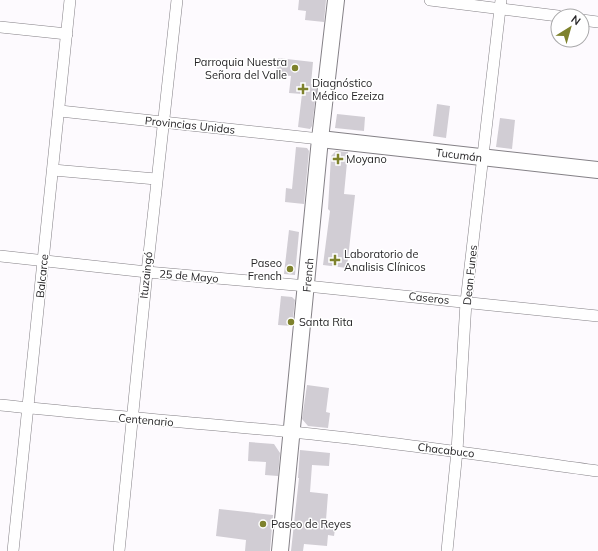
<svg xmlns="http://www.w3.org/2000/svg" width="598" height="551" font-family="Mulish,sans-serif">
  <style>
    .building { fill: #d1cdd4 }
    .lines { fill: none; stroke-linecap: round; stroke-linejoin: round }
    .street-casing { stroke: #848086; stroke-width: 12 }
    .secondary-casing { stroke: #848086; stroke-width: 18 }
    .street { stroke: #fff; stroke-width: 11 }
    .secondary { stroke: #fff; stroke-width: 16 }
    .poi-dot { fill: #7e822c; stroke: #fff; stroke-width: 1.5 }
    .labels { text-anchor: middle; dominant-baseline: central; stroke-width: 3; stroke-linejoin: round; paint-order: stroke }
    .poi-label { font-size: 11px; fill: #262527; stroke: #fff; text-anchor: start }
    .street-label { font-size: 11px; fill: #262527; stroke: #fff }
  </style>
  <rect width="100%" height="100%" fill="#fdfafe"/>
  <g class="building">
    <polygon points="299,0 326,0 324,22 305,20 306,11 298,10"/>
    <polygon points="278,58 313,62 311,84 317,85 312,126 310,129 298,127 302,94 289,93 291,76 276,74"/>
    <polygon points="437,104 450,106 446,138 433,136"/>
    <polygon points="337,114 365,117 364,131 335,128"/>
    <polygon points="500,118 515,120 512,149 496,147"/>
    <polygon points="296,147 307,148 309,151 304,204 285,202 286,188 292,189"/>
    <polygon points="336,151 348,152 344,194 355,195 347,268 323,265 330,211 328,209 331,156"/>
    <polygon points="289,230 299,232 295,275 284,274"/>
    <polygon points="281,296 292,297 295,300 292,326 278,325"/>
    <polygon points="307,385 329,388 326,412 330,413 328,428 308,426 302,419"/>
    <polygon points="249,442 274,444 280,453 278,476 265,475 266,462 248,461"/>
    <polygon points="300,450 330,453 329,466 312,465 310,492 328,494 326,520 336,522 334,536 328,535 327,546 304,544 303,551 291,551 299,478 298,478"/>
    <polygon points="219,509 273,515 270,551 245,551 246,540 216,536"/>
  </g>
  <g class="lines">
    <defs>
      <g id="street">
        <polyline points="430,0 558,16"/>
        <polyline points="582,20 598,22"/>
        <polyline points="0,27 67,34"/>
        <polyline points="60,111 320,139"/>
        <polyline points="53,170 156,179"/>
        <polyline points="0,256 147,272 307,286 598,316"/>
        <path d="M 0,405 C 97,415 195,423 292,432 C 394,442 496,457 598,471"/>
        <polyline points="13,551 70,0"/>
        <polyline points="119,551 147,272 177,0"/>
        <polyline points="447,551 457,451 466,302 501,0"/>
      </g>
      <g id="secondary">
        <polyline points="320,139 598,170"/>
        <polyline points="280,551 320,139 336,0"/>
      </g>
    </defs>
    <use href="#street" class="street-casing"/>
    <use href="#secondary" class="secondary-casing"/>
    <use href="#street" class="street"/>
    <use href="#secondary" class="secondary"/>
  </g>
  <g class="poi-dot">
    <circle cx="295" cy="68" r="4"/>
    <path d="M301 83h4v4h4v4h-4v4h-4v-4h-4v-4h4z"/>
    <path d="M336 153h4v4h4v4h-4v4h-4v-4h-4v-4h4z"/>
    <path d="M333 254h4v4h4v4h-4v4h-4v-4h-4v-4h4z"/>
    <circle cx="290" cy="269" r="4"/>
    <circle cx="291" cy="322" r="4"/>
    <circle cx="263" cy="524" r="4"/>
  </g>
  <g class="labels">
    <g class="poi-label">
      <text x="287" y="62" text-anchor="end">Parroquia Nuestra<tspan x="287" dy="13">Señora del Valle</tspan></text>
      <text x="312" y="83">Diagnóstico<tspan x="312" dy="13">Médico Ezeiza</tspan></text>
      <text x="346" y="159">Moyano</text>
      <text x="344" y="254">Laboratorio de<tspan x="344" dy="13">Analisis Clínicos</tspan></text>
      <text x="282" y="263" text-anchor="end">Paseo<tspan x="282" dy="13">French</tspan></text>
      <text x="299" y="322">Santa Rita</text>
      <text x="271" y="524">Paseo de Reyes</text>
    </g>
    <g class="street-label">
      <text transform="translate(190 125) rotate(6)">Provincias Unidas</text>
      <text transform="translate(459 155) rotate(7)">Tucumán</text>
      <text transform="translate(146 275) rotate(-84)">Ituzaingó</text>
      <text transform="translate(308 275) rotate(-85)">French</text>
      <text transform="translate(470 275) rotate(-84)">Dean Funes</text>
      <text transform="translate(42 276) rotate(-84)">Balcarce</text>
      <text transform="translate(189 276) rotate(5)">25 de Mayo</text>
      <text transform="translate(429 298) rotate(6)">Caseros</text>
      <text transform="translate(146 420) rotate(5)">Centenario</text>
      <text transform="translate(446 450) rotate(7)">Chacabuco</text>
    </g>
  </g>
  <g transform="translate(570 28) rotate(37)"><circle r="19" fill="#ffffff" stroke="#a8a8a9"/>
  <path d="M0-3L7 15L0 10L-7 15Z" fill="#7e822c"/>
  <text y="-6" font-size="11" font-weight="bold" text-anchor="middle" fill="#262527">N</text>
  </g>
</svg>
